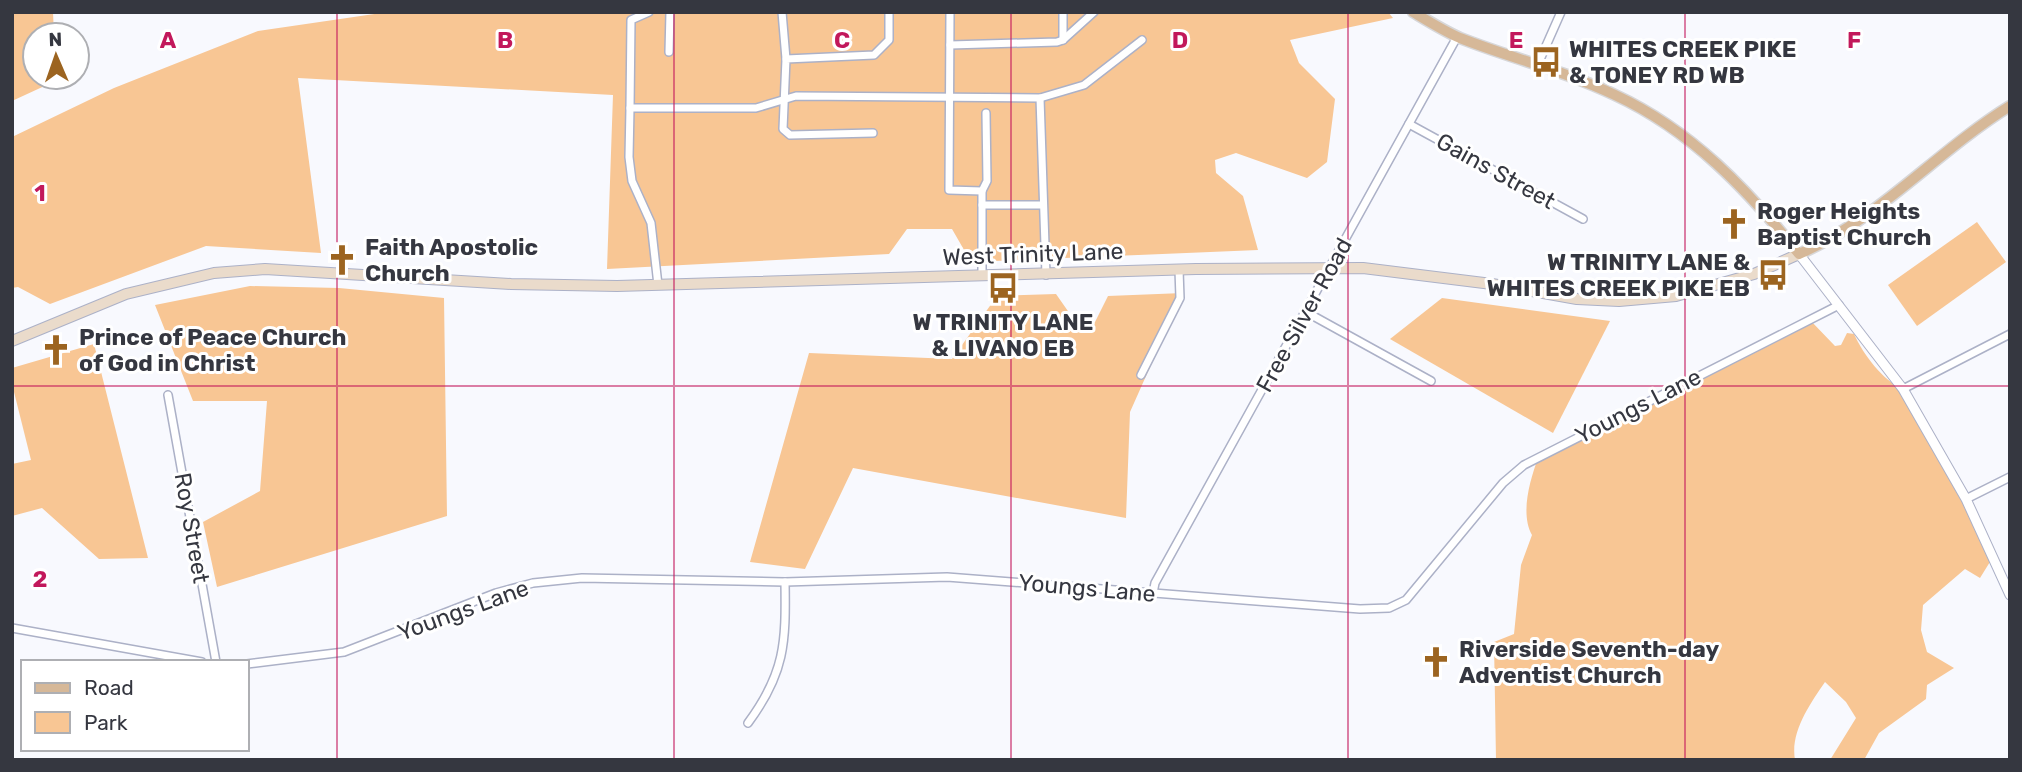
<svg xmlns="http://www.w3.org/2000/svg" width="2022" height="772" font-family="Rubik,sans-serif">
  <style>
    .green { fill: #f8c694 }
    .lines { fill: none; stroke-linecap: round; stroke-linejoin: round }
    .minor-casing { stroke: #acb1c7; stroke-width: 10 }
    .tertiary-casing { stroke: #acb1c7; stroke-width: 11 }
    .secondary-casing { stroke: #acb1c7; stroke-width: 12 }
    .primary-casing { stroke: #d7d7d9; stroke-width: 13 }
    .minor { stroke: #fff; stroke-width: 7 }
    .tertiary { stroke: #fff; stroke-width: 9 }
    .secondary { stroke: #eadbcb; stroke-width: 10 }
    .primary { stroke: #d6b898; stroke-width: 10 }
    .grid { fill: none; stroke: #c2185b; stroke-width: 2; stroke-opacity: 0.55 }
    .labels { text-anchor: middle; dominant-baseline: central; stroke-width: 6; stroke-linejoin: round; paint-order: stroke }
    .poi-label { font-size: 23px; font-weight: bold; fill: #353740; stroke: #fff; text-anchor: start }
    .street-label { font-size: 23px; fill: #353740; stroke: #fff }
    .grid-label { font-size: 23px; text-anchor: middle; font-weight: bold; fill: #c2185b; stroke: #fff; stroke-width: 6; stroke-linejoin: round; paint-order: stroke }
  </style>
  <rect width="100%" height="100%" fill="#f8f9fe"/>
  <g class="green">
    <polygon points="12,12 53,12 54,35 35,35 35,77 64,77 12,101"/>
    <polygon points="388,12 1388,12 1393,18 1290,40 1299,63 1335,99 1327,162 1307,178 1236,153 1215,160 1216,173 1243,196 1258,250 971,262 952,229 907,229 889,254 607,269 613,95 298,78 321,253 206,246 50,304 18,287 12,288 12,137 114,88 258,31"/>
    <polygon points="1977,222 2006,262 1917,326 1888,285"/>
    <polygon points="250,286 339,288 444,298 447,516 217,587 203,522 260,491 267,401 193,401 155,305"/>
    <polygon points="1183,293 1130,412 1126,518 853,468 805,569 750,562 809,353 952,359 997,296 1056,294 1077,324 1095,322 1108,296"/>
    <polygon points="1442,298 1610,321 1553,433 1390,339"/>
    <path d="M 1810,320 L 1835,346 L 1841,345 L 1847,333 L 1854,334 C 1863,354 1883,381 1903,389 L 1993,557 L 1980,578 L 1965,569 L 1923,605 L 1921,630 L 1927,652 L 1954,668 L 1927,685 L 1926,699 L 1879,733 L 1864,760 L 1830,760 L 1856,718 L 1846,702 L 1825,682 C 1810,704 1790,732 1795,760 L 1496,760 L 1494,642 L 1514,634 L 1521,565 L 1532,535 C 1520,514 1530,480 1538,458 Z"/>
    <polygon points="94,344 148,558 99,559 42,508 12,516 12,464 31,460 12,384 12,368"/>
  </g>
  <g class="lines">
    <defs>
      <g id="minor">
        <polyline points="782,12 786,59"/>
        <polyline points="950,12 949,190 982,191 987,181 986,113"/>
        <polyline points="1063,12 1063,40"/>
        <polyline points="950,45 1057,42 1063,40 1094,12"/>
        <polyline points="669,52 670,12"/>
        <polyline points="1538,64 1561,12"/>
        <polyline points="1040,98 1084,85 1142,40"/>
        <polyline points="630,108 631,20 649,12"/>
        <polyline points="1409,124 1583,219"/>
        <polyline points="873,133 790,135 783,129 786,59 874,55 889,40 889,12"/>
        <polyline points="982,191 982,205 1043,205"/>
        <polyline points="982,205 982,276"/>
        <polyline points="658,285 651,223 632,181 629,157 630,108 756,108 796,96 1040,98 1046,275"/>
        <polyline points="1306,312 1431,381"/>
        <polyline points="1141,375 1180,298 1179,270"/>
        <polyline points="1903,389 2010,334"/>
        <polyline points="168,395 216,662"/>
        <polyline points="1966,499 2010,477"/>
        <polyline points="1153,593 1155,583 1457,37"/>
        <polyline points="12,628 202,662"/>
        <polyline points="247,664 344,652 496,593 533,583 582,578 785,582 947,577 1360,609 1389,608 1406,600 1503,483 1524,465 1839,305"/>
        <path d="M 748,723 C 785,673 786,643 785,582"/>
      </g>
      <polyline id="tertiary" points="1799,254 1903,389 1966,499 2010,595"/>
      <polyline id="secondary" points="12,341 126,294 214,273 265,269 511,284 617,286 1196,269 1363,268 1492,284 1577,299 1619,301 1676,296 1754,274 1799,254"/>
      <path id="primary" d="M 1413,12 C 1428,21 1444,31 1460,38 C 1511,58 1565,71 1615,95 C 1691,130 1748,190 1799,254 C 1878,220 1937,151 2010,106"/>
    </defs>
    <use href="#minor" class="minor-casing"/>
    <use href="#tertiary" class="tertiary-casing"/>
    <use href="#secondary" class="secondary-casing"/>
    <use href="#primary" class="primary-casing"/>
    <use href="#minor" class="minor"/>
    <use href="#tertiary" class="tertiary"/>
    <use href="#secondary" class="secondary"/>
    <use href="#primary" class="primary"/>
  </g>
  <path class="grid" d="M 337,12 L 337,760M 674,12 L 674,760M 1011,12 L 1011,760M 1348,12 L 1348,760M 1685,12 L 1685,760M 12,386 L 2010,386"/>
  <defs>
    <symbol id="bus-bare" viewBox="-9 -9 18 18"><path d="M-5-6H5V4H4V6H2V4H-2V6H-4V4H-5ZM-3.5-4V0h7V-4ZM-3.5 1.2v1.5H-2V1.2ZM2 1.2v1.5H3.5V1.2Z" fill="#9c6420" stroke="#fff" stroke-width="2.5" paint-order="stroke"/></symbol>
    <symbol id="church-bare" viewBox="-9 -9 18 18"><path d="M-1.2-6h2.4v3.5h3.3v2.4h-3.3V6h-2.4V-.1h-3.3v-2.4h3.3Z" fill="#9c6420" stroke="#fff" stroke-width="2.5" paint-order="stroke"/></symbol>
  </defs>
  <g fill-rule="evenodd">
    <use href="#bus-bare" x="1524" y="40" width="44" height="44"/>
    <use href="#church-bare" x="1712" y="202" width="44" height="44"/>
    <use href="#church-bare" x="320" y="238" width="44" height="44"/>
    <use href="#bus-bare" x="1751" y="253" width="44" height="44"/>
    <use href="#bus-bare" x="981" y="266" width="44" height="44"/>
    <use href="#church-bare" x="34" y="328" width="44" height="44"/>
    <use href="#church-bare" x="1414" y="640" width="44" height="44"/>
  </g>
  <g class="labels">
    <g class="poi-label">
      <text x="1569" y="49">WHITES CREEK PIKE<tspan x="1569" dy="26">&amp; TONEY RD WB</tspan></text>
      <text x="1757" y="211">Roger Heights<tspan x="1757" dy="26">Baptist Church</tspan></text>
      <text x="365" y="247">Faith Apostolic<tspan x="365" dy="26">Church</tspan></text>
      <text x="1750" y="262" text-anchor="end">W TRINITY LANE &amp;<tspan x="1750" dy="26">WHITES CREEK PIKE EB</tspan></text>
      <text x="1003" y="322" text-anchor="middle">W TRINITY LANE<tspan x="1003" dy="26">&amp; LIVANO EB</tspan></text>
      <text x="79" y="337">Prince of Peace Church<tspan x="79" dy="26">of God in Christ</tspan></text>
      <text x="1459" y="649">Riverside Seventh-day<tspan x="1459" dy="26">Adventist Church</tspan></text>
    </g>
    <g class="street-label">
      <text transform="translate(1496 171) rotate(29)">Gains Street</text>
      <text transform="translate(1033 254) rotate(-2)">West Trinity Lane</text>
      <text transform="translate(1304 315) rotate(-61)">Free Silver Road</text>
      <text transform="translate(1638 406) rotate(-27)">Youngs Lane</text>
      <text transform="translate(192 528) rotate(80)">Roy Street</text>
      <text transform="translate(1087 588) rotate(5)">Youngs Lane</text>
      <text transform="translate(463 610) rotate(-20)">Youngs Lane</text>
    </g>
  </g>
  <g class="grid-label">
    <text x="168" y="48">A</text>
    <text x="505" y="48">B</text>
    <text x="842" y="48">C</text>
    <text x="1180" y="48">D</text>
    <text x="1516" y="48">E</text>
    <text x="1854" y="48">F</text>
    <text x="40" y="201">1</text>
    <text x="40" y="587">2</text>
  </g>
  <rect width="2022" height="772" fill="none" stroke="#353740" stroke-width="28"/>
  <rect x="21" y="660" width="228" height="91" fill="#ffffff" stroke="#aeafb3" stroke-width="2"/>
  <rect x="35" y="683" width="35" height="10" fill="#d6b898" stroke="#aeafb3" stroke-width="2"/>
  <text x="84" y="695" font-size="21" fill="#353740">Road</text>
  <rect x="35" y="712" width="35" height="21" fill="#f8c694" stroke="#aeafb3" stroke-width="2"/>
  <text x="84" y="730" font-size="21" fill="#353740">Park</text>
  <g transform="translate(56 56) rotate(358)"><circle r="33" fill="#ffffff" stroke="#aeafb3" stroke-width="2"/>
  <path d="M0-5L12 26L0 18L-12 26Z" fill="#9c6420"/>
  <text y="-10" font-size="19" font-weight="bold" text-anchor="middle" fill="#353740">N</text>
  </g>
</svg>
